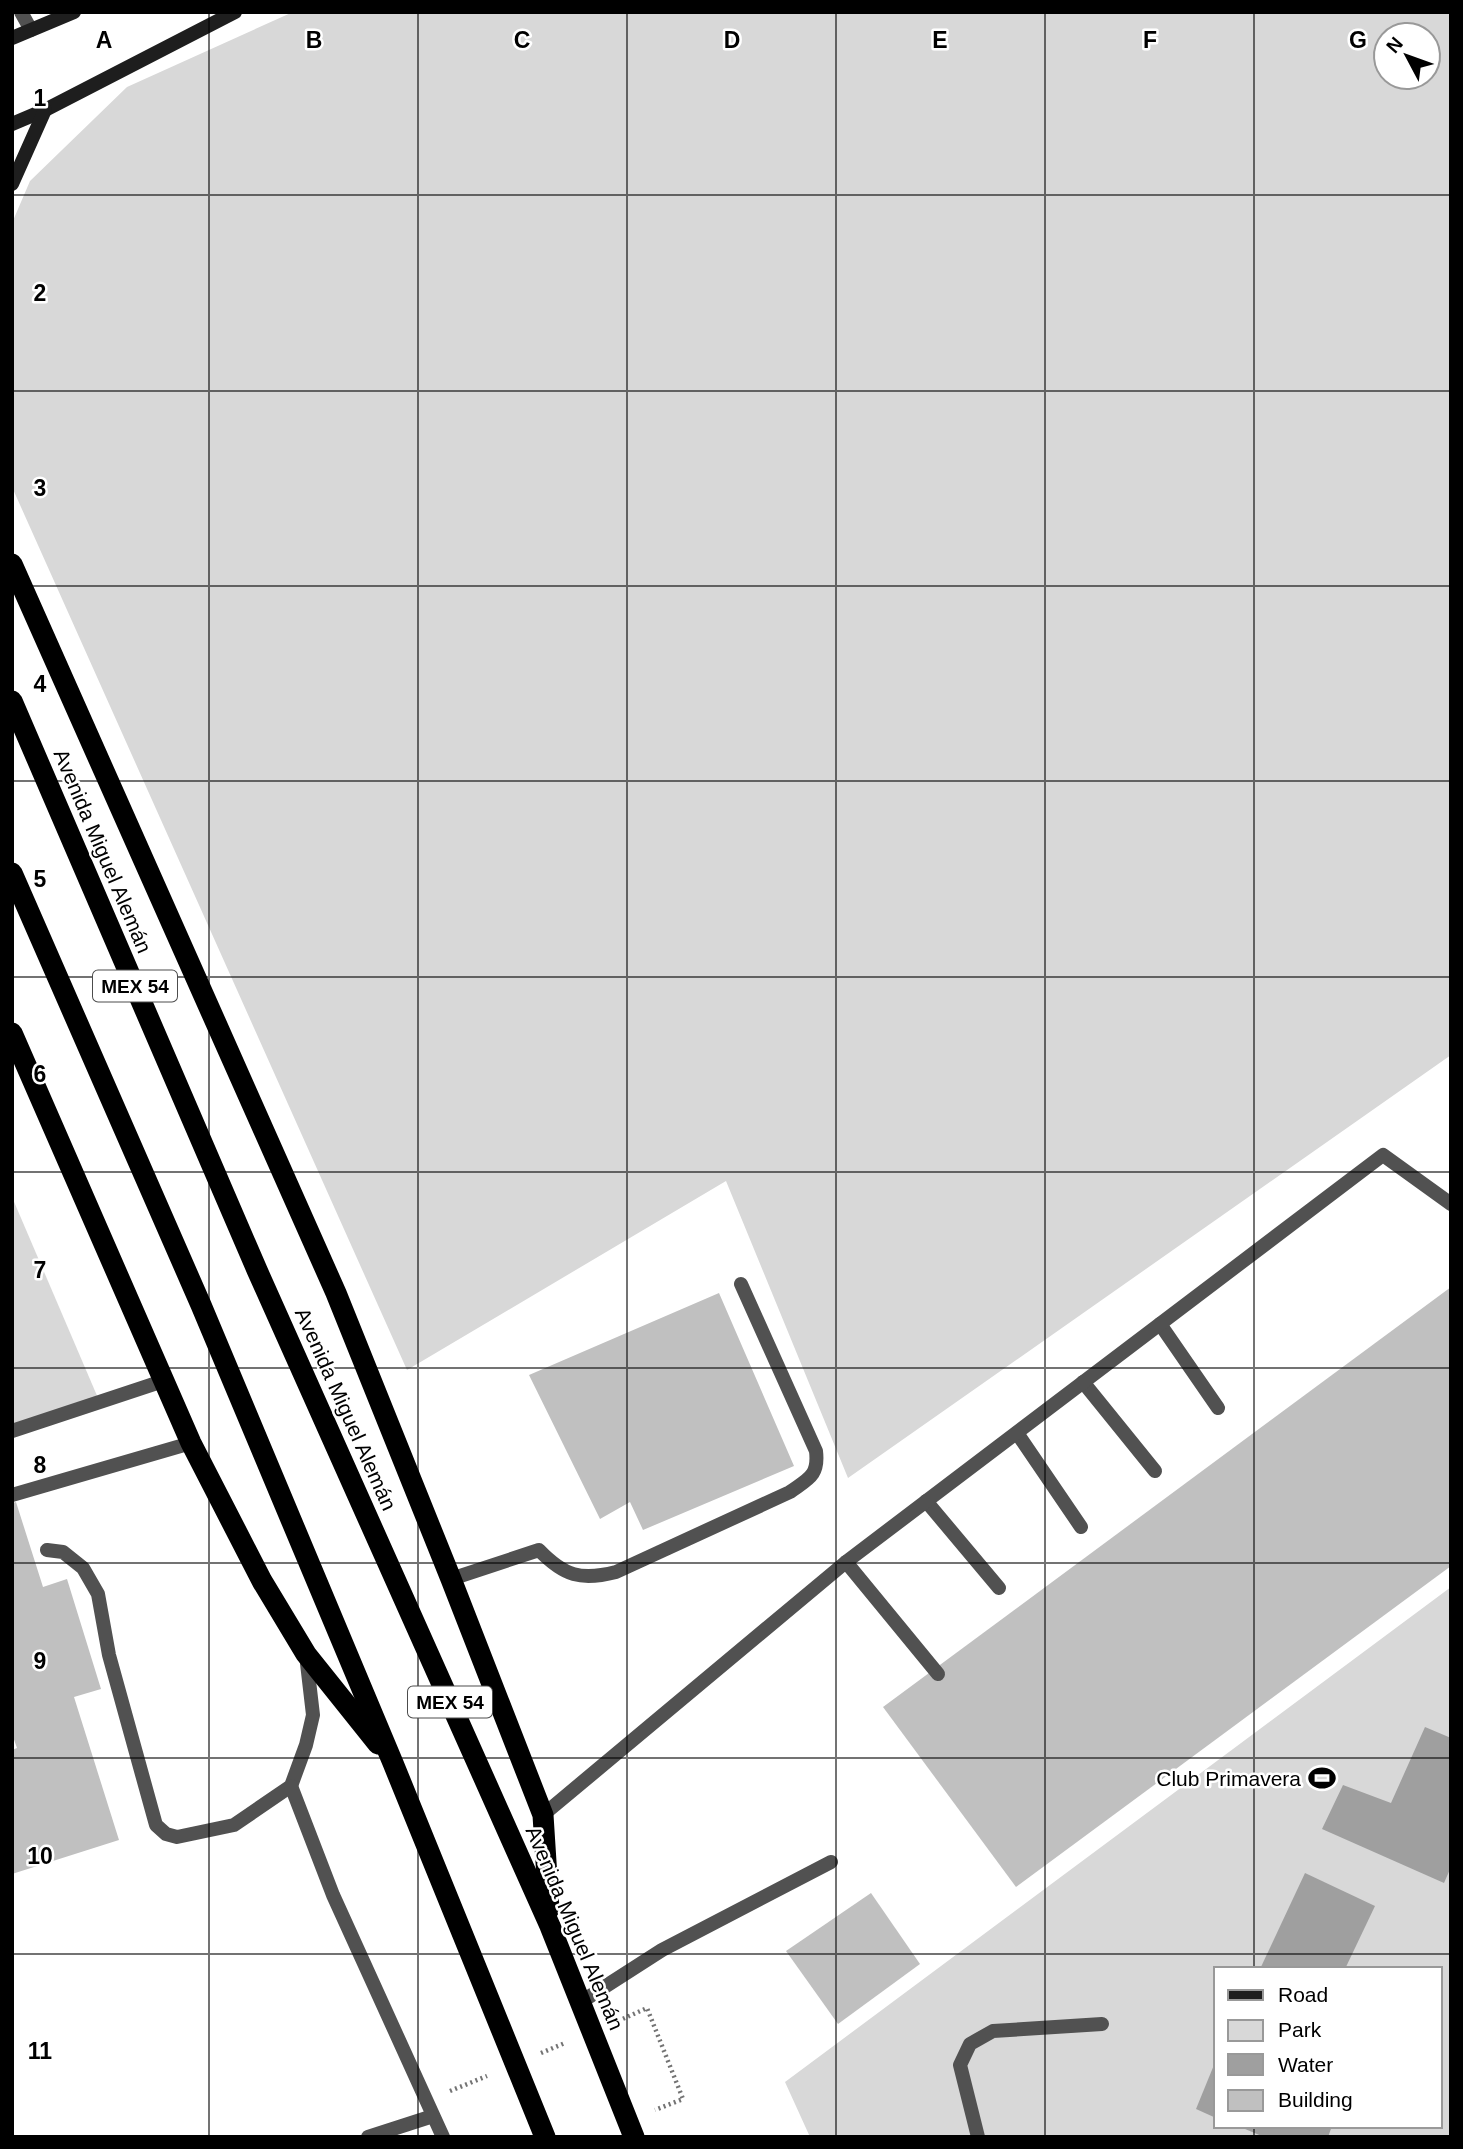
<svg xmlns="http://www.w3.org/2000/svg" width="1463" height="2149" font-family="Arial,sans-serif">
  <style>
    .green { fill: #d8d8d8; fill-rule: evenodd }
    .water { fill: #9f9f9f }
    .building { fill: #c0c0c0 }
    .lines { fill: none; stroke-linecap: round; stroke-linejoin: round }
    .path { stroke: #737373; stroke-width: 4.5; stroke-dasharray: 2 3.5; stroke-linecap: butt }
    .lane { stroke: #515151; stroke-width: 14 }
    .street { stroke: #515151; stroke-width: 14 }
    .secondary { stroke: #1e1e1e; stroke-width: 14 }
    .highway { stroke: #000; stroke-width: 21 }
    .grid { fill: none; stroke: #000; stroke-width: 2; stroke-opacity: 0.55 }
    .labels { text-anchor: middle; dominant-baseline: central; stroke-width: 5; stroke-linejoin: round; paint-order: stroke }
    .shield { fill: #fff; stroke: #4c4c4c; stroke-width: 2 }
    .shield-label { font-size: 19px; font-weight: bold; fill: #000 }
    .street-label { font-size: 21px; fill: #000; stroke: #fff }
    .poi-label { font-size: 21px; fill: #000; stroke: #fff; text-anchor: end }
    .grid-label { font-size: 23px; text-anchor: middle; font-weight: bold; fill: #000; stroke: #fff; stroke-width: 5; stroke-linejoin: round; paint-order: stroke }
  </style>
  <rect width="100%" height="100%" fill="#fff"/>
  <g class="green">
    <path d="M 293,12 L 1451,12 L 1451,1055 L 848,1478 L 726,1181 L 407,1370 L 12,487 L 12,223 L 30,181 L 127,87 ZM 1386,35 L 1428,35 L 1428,77 L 1386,77 Z"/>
    <polygon points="12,1197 98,1398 12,1425"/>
    <path d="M 1451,1587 L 1451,2137 L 810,2137 L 785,2082 ZM 1216,1969 L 1440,1969 L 1440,2126 L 1216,2126 Z"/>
  </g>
  <g class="water">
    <polygon points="1425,1727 1451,1738 1451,1867 1444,1883 1322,1829 1343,1785 1391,1803"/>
    <polygon points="1305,1873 1375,1906 1345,1969 1260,1969"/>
    <polygon points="1216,2060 1216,2118 1196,2109"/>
    <polygon points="1238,2126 1332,2126 1328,2137 1264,2137"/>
  </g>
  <g class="building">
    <polygon points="1451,1287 1451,1566 1016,1887 883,1707"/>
    <polygon points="719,1293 794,1466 643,1530 630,1502 600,1519 529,1375"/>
    <polygon points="16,1502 43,1587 67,1579 101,1689 74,1697 119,1840 12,1874 12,1750 17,1748 12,1734 12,1503"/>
    <polygon points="871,1893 920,1964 838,2024 786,1951"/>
  </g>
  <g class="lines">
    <g class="path">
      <polyline points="618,2021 647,2008 683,2099 655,2110"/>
      <polyline points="541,2053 565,2043"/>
      <polyline points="450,2091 487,2076"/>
    </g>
    <g class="lane">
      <polyline points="21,12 31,30"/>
      <polyline points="1160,1324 1218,1408"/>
      <polyline points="1083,1382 1155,1471"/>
      <polyline points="1017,1433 1081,1527"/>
      <polyline points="926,1501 999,1588"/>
      <polyline points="47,1550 63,1552 83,1568 98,1594 109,1655 156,1825 166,1834 177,1837 234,1825 291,1786 306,1745 313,1715 306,1655"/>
      <polyline points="846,1562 938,1674"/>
      <path d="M 451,1579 L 539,1550 C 564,1576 581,1581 616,1572 L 790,1492 C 808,1479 819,1476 816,1451 L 741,1284"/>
      <polyline points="291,1786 333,1895 443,2137"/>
      <polyline points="543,1815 846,1562 1383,1155 1451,1204"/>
      <polyline points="581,2002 662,1950 831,1862"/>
      <polyline points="368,2137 433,2116"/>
      <polyline points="978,2137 960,2065 970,2044 993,2031 1102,2024"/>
    </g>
    <g class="street">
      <polyline points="12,1431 163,1381"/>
      <polyline points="12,1495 191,1443"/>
    </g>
    <g class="secondary">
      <polyline points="12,38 74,12"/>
      <polyline points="12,124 45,110 235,12"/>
      <polyline points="12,184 45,110"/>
    </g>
    <g class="highway">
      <polyline points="12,564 336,1293 451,1579 543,1815 549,1909"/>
      <polyline points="12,701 257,1270 550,1926 634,2137"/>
      <polyline points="12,873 201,1305 393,1763 545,2137"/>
      <polyline points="12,1033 191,1443 262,1581 306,1654 378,1744"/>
    </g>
  </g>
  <path class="grid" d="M 209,12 L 209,2137M 418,12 L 418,2137M 627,12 L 627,2137M 836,12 L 836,2137M 1045,12 L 1045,2137M 1254,12 L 1254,1969M 12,195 L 1451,195M 12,391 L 1451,391M 12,586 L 1451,586M 12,781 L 1451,781M 12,977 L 1451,977M 12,1172 L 1451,1172M 12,1368 L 1451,1368M 12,1563 L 1451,1563M 12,1758 L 1451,1758M 12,1954 L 1451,1954M 1254,2126 L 1254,2137"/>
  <defs>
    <symbol id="stadium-bare" viewBox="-9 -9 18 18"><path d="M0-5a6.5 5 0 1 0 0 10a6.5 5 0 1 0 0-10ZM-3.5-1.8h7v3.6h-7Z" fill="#000" stroke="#fff" stroke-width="2.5" paint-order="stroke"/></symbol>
  </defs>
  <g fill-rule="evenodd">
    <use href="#stadium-bare" x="1303" y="1759" width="38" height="38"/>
  </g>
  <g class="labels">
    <g class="shield">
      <rect x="93" y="970.5" width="84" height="31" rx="5"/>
      <rect x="408" y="1686.5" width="84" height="31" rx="5"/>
    </g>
    <g class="shield-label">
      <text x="135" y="986">MEX 54</text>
      <text x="450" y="1702">MEX 54</text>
    </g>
    <g class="street-label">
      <text transform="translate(103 851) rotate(67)">Avenida Miguel Alemán</text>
      <text transform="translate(346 1409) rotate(66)">Avenida Miguel Alemán</text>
      <text transform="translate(575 1928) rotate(67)">Avenida Miguel Alemán</text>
    </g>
    <g class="poi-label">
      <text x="1301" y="1778">Club Primavera</text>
    </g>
  </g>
  <g class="grid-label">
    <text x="104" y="48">A</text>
    <text x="314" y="48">B</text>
    <text x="522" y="48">C</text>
    <text x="732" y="48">D</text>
    <text x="940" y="48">E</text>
    <text x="1150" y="48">F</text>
    <text x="1358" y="48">G</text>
    <text x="40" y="106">1</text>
    <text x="40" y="301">2</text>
    <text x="40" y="496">3</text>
    <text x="40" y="692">4</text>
    <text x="40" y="887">5</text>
    <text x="40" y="1082">6</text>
    <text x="40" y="1278">7</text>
    <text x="40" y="1473">8</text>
    <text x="40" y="1669">9</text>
    <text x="40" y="1864">10</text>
    <text x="40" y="2059">11</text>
  </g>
  <rect width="1463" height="2149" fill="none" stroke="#000000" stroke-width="28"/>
  <rect x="1214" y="1967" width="228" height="161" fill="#ffffff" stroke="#999999" stroke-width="2"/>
  <rect x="1228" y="1990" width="35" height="10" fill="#1e1e1e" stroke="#999999" stroke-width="2"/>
  <text x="1278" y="2002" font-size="21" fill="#000000">Road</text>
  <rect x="1228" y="2020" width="35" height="21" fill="#d8d8d8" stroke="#999999" stroke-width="2"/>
  <text x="1278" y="2037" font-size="21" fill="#000000">Park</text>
  <rect x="1228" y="2054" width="35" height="21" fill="#9f9f9f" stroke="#999999" stroke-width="2"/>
  <text x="1278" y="2072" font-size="21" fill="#000000">Water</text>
  <rect x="1228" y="2090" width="35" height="21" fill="#c0c0c0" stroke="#999999" stroke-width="2"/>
  <text x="1278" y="2107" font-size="21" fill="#000000">Building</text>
  <g transform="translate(1407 56) rotate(311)"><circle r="33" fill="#ffffff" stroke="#999999" stroke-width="2"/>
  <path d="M0-5L12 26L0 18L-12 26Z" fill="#000000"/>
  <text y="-10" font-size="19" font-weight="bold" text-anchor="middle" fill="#000000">N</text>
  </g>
</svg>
